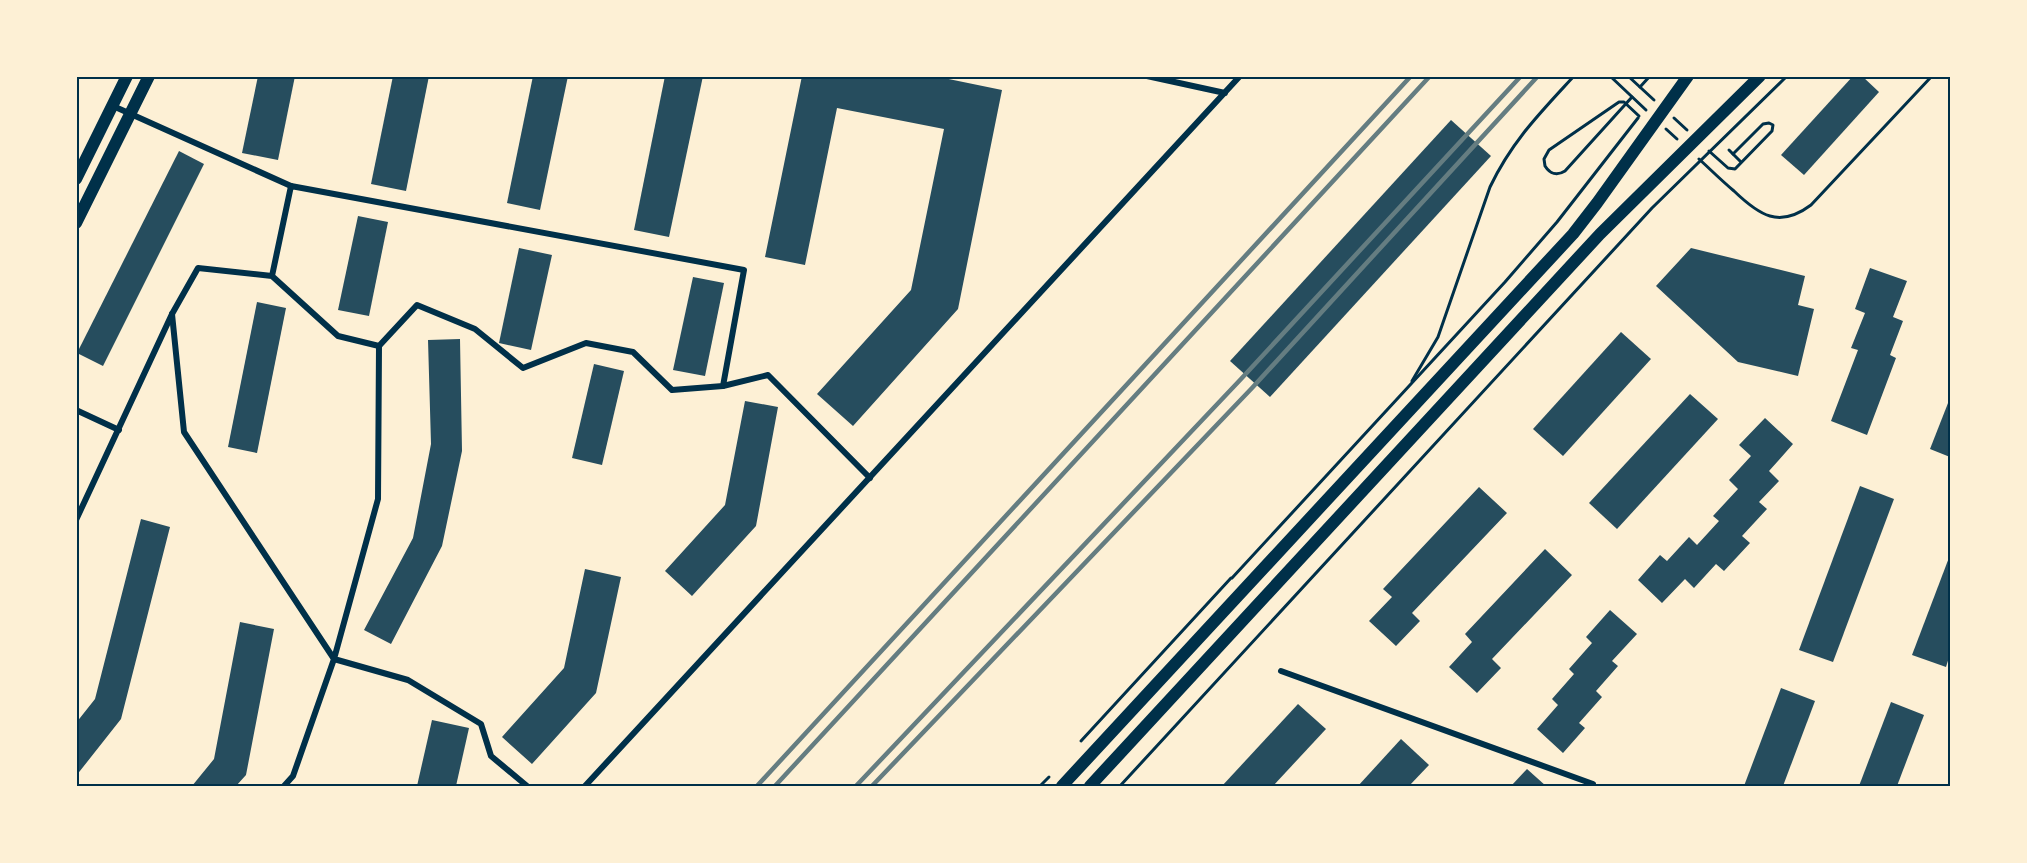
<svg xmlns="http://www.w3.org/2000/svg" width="2027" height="863" font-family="'Zilla Slab',serif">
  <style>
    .building { fill: #264d5e }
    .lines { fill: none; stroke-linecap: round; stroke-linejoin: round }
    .path { stroke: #003049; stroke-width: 3 }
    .minor { stroke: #003049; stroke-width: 6 }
    .secondary { stroke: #003049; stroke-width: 12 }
    .rail { stroke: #657d81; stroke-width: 4.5 }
    .neatline { fill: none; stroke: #003049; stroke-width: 2 }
  </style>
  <rect width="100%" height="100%" fill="#fdf0d5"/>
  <g class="building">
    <polygon points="258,76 295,76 278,160 242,153"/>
    <polygon points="393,76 429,76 406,191 371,184"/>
    <polygon points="533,76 568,76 540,210 507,203"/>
    <polygon points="665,76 703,76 669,237 634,230"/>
    <polygon points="802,76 934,76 1002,90 958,309 853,426 817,394 911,290 944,129 837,108 805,265 765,257"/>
    <polygon points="1853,76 1862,76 1879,92 1804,175 1781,155"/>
    <polygon points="1451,120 1491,156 1270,397 1230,361"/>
    <polygon points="179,151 204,164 103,366 77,353"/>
    <polygon points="358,216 388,222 369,316 338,310"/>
    <polygon points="519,248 552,255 531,350 499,343"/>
    <polygon points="1691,248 1805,276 1798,305 1814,309 1798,376 1738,362 1656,286"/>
    <polygon points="1870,268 1907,281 1893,317 1903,321 1890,355 1896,358 1867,435 1831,421 1858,350 1851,348 1865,313 1855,309"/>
    <polygon points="693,277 724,283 705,376 673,370"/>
    <polygon points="257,302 286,308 257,453 228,447"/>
    <polygon points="1621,332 1651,359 1563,456 1533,429"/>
    <polygon points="460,339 462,451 442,546 391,644 364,630 413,538 431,444 428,340"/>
    <polygon points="594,364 624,371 602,465 572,458"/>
    <polygon points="1690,394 1718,419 1617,529 1589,503"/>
    <polygon points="1950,398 1950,457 1930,449"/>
    <polygon points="745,401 778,407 756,526 692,596 665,571 725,505"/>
    <polygon points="1765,418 1793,444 1769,471 1779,481 1759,502 1767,509 1742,536 1750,543 1724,571 1716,564 1694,588 1685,579 1662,603 1638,580 1660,555 1667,561 1689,537 1697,545 1719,521 1713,516 1738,489 1729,480 1751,456 1739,445"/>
    <polygon points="1860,486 1894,499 1833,662 1799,650"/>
    <polygon points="1479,487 1507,513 1412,613 1420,621 1396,646 1369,621 1392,597 1383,589"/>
    <polygon points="141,519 170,527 121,719 76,776 76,723 95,699"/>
    <polygon points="1545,549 1572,575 1492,659 1501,668 1477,693 1449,667 1472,642 1465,634"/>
    <polygon points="1950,555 1950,654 1946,667 1912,655"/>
    <polygon points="585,569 621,577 596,693 532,764 502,737 564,668"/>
    <polygon points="1610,610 1637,634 1612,661 1618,666 1596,691 1602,697 1579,723 1585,728 1563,753 1537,729 1558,705 1552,699 1574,674 1569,669 1592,643 1586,637"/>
    <polygon points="240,622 274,629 246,775 236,786 192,786 214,759"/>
    <polygon points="1781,688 1815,701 1783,786 1744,786"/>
    <polygon points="1891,702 1924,715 1897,786 1859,786"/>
    <polygon points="1298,704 1326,729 1273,786 1222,786"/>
    <polygon points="432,720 469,728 456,786 417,786"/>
    <polygon points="1401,739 1429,765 1409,786 1358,786"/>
    <polygon points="1527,769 1546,786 1511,786"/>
  </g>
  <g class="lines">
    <g class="path">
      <polyline points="1610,76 1646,110"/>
      <polyline points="1628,76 1654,100"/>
      <polyline points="1640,87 1650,76"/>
      <path d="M 1632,97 L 1565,171 C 1557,176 1550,174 1545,166 L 1544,159 L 1549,150 L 1619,102 L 1624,102 L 1639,116"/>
      <polyline points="1674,118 1687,130"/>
      <polyline points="1666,129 1677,139"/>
      <polyline points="1729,150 1741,162"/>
      <polyline points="1709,151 1728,168 1735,169 1772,131 1773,125 1769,123 1763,124 1733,154"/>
      <path d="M 1699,159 C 1711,170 1722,181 1734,191 C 1759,215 1779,229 1811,205 L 1932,76"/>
      <path d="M 1412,381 L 1438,337 L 1490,187 C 1512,141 1540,113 1574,76"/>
      <polyline points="1232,578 1505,282 1557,222 1638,118"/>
      <polyline points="1081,741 1231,578"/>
      <polyline points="1040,786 1049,777"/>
      <polyline points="1120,786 1652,208 1787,76"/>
    </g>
    <g class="minor">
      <polyline points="1147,76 1225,93"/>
      <polyline points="113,106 291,186"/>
      <polyline points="172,314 184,432 334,659 293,776 284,786"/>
      <polyline points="379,346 378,499 334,659 408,680 481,724 491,756 527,786"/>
      <polyline points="723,386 768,375 870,478"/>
      <polyline points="76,410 119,430"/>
      <polyline points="76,520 172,314 198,268 272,276 338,336 379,346 417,305 475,329 523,368 586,343 633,352 672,390 723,386 744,270 291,186 272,276"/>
      <polyline points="1281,671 1593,784 1591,786"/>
      <polyline points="585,786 1240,76"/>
    </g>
    <g class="secondary">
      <polyline points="76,179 127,76"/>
      <polyline points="76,223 149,76"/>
      <polyline points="1062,786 1573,234 1597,203 1688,76"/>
      <polyline points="1090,786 1600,234 1760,76"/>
    </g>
    <g class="rail">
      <polyline points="757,786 1411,76"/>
      <polyline points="775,786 1430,76"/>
      <polyline points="856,786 1241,379 1521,76"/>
      <polyline points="872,786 1252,388 1538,76"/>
    </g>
  </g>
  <rect width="2027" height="863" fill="none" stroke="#fdf0d5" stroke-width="156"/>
  <rect x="78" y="78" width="1871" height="707" class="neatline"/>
</svg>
